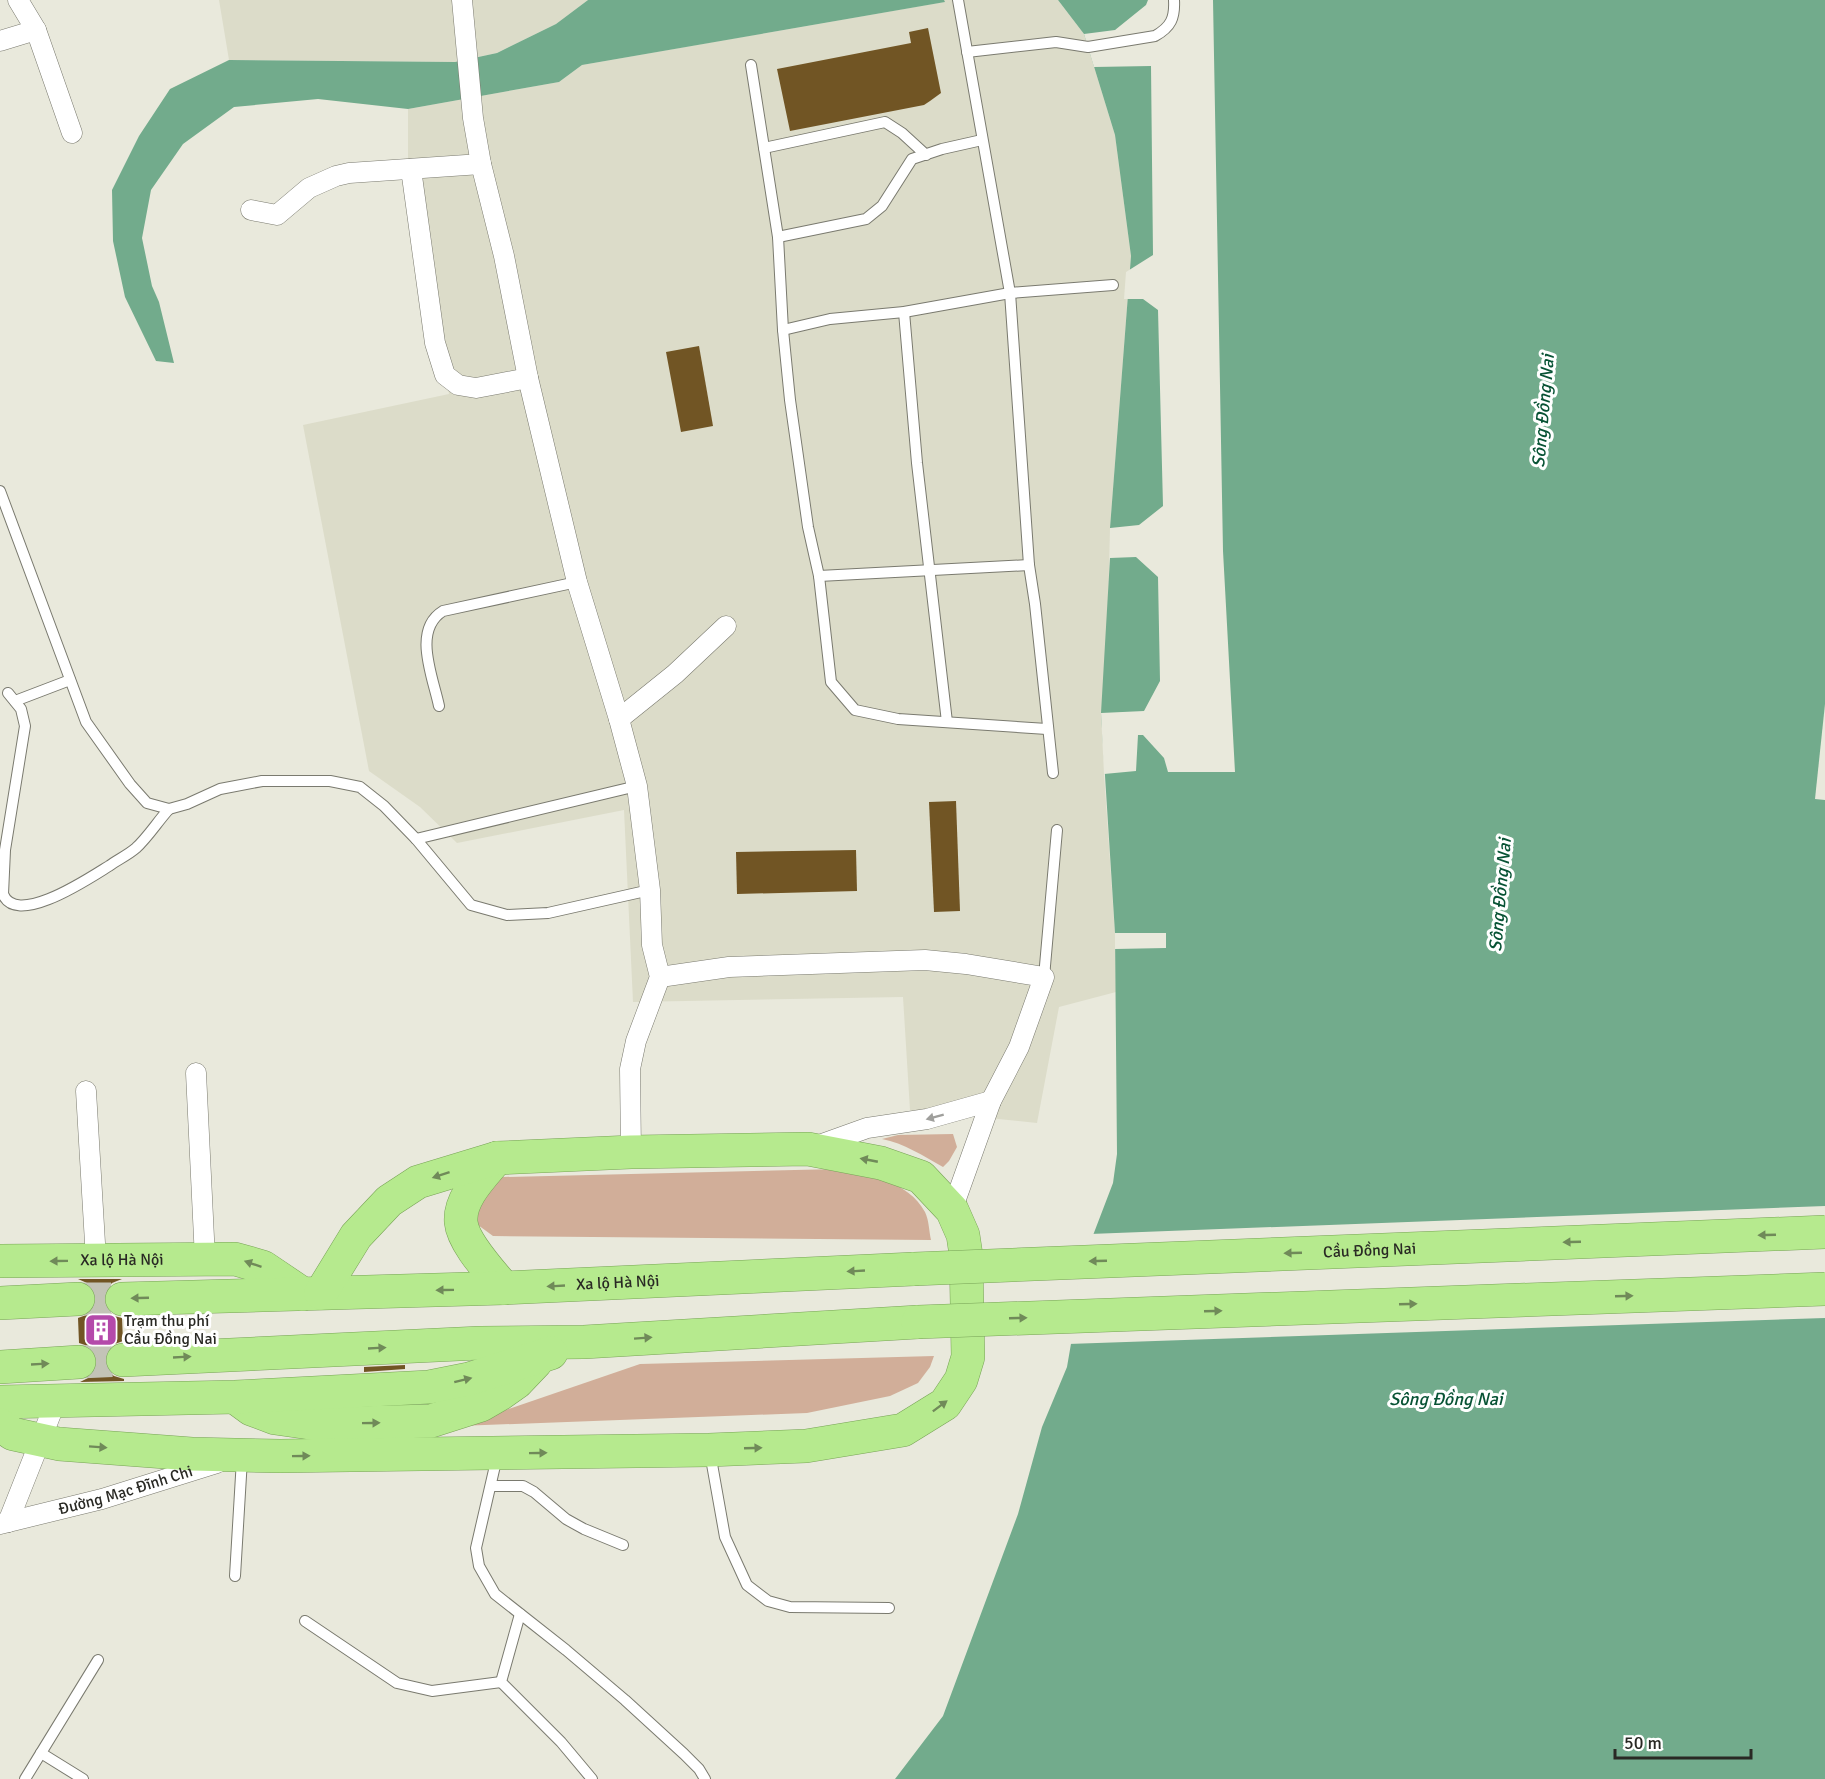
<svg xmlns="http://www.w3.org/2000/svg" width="1825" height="1779" font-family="Signika,sans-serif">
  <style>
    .built { fill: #dcdcc9 }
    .green { fill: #d1ae99 }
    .water { fill: #72ab8c }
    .pier { fill: #e9e9dc }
    .building { fill: #715524 }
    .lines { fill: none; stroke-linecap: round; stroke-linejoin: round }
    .trunk-tunnel { stroke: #c3c3b7; stroke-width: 33; stroke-dasharray: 33 16; stroke-linecap: butt }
    .service-casing { stroke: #7a7a6f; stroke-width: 12 }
    .minor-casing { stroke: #7a7a6f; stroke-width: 21 }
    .trunk-casing { stroke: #78a357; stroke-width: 34 }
    .service { stroke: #fff; stroke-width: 10 }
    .minor { stroke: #fff; stroke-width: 20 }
    .trunk { stroke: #b6ea8e; stroke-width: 33 }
    .trunk-bridge-casing { stroke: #78a357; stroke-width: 34; stroke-linecap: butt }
    .trunk-bridge { stroke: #b6ea8e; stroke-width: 33 }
    .oneway { fill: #9f9f9c }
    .oneway2 { fill: #708a59 }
    .labels { text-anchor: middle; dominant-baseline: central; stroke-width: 6; stroke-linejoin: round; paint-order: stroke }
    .street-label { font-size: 16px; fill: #292924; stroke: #fff }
    .poi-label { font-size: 16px; fill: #292924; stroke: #fff; text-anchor: start }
    .water-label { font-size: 18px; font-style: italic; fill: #085335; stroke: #fff }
  </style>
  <rect width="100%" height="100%" fill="#e9e9dc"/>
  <g class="built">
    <polygon points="219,0 588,0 556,24 497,53 455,62 229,60"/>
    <polygon points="944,0 1058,0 1084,34 1115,135 1131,256 1110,528 1104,774 1115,933 1116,992 1059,1007 1037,1123 910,1110 903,997 633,1002 624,810 457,843 420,807 369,771 303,425 449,394 408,159 408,109 559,82 582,65 944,2"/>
  </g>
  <g class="green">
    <path d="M 953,1134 L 957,1147 L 949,1161 L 943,1167 C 923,1156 904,1143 882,1139 L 898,1135 Z"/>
    <path d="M 839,1169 C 871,1176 908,1181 925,1212 C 929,1220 929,1231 931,1240 L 493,1236 L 478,1225 L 476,1213 L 488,1184 L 503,1177 Z"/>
    <polygon points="934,1356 930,1367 918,1383 890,1396 807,1413 459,1426 640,1364"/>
  </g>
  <g class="water">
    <polygon points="588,0 944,0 945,2 582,65 559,82 408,109 318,99 234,107 183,144 151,190 142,238 152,286 159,302 174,363 156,361 125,297 113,241 112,190 139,136 170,89 229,60 455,62 497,53 556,24"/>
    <polygon points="1058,0 1825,0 1825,1779 895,1779 943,1716 1018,1514 1042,1427 1067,1367 1087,1251 1113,1183 1117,1154 1115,933 1101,713 1110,558 1110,528 1131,256 1115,135 1084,34"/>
  </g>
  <g class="pier">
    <polygon points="1148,0 1213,0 1223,551 1235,772 1168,772 1164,758 1143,735 1138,735 1136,771 1104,774 1101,713 1144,711 1160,681 1158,577 1136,557 1110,558 1110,528 1139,525 1163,506 1158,310 1143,299 1124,299 1126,272 1153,255 1151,66 1094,67 1084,34 1115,30 1146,5"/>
    <polygon points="1825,704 1825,800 1815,799"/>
    <polygon points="1115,933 1166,933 1166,948 1115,949"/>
    <polygon points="1825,1206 1825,1318 1068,1344 1084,1250 1090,1234"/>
  </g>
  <g class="building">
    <polygon points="928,28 941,93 930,101 924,105 790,131 777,69 911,43 909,32"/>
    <polygon points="699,346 713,426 681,432 666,352"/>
    <polygon points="956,801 960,911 934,912 929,802"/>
    <polygon points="856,850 857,891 737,894 736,852"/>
    <polygon points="78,1279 122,1279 112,1283 106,1290 103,1299 106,1309 114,1316 122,1318 123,1341 112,1345 107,1351 104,1360 108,1371 114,1376 124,1379 124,1381 80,1382 90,1377 95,1371 98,1361 94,1351 88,1346 79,1343 78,1318 89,1314 94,1308 97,1299 93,1288 87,1283"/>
    <polygon points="405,1365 405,1369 364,1372 364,1367"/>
  </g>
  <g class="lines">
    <g class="trunk-tunnel">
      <polyline points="78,1299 122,1299"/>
      <polyline points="79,1362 123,1360"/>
    </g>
    <defs>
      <g id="service">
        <polyline points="958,0 1010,293 1029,565 1035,604 1053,773"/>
        <path d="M 967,52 L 1056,42 L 1088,47 L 1155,36 C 1171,27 1175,18 1174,0"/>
        <polyline points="751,65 778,237 783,330 790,400 808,527 819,576 831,682 855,710 898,719 1047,729"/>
        <polyline points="764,148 885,122 902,133 926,155"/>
        <polyline points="778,237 866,219 882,206 912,159 942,149 982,140"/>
        <polyline points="904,312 917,463 947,722"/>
        <polyline points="783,330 830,319 904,312 1010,293 1113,285"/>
        <polyline points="0,491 86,722 130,784 147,803 169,809 187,804 220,789 262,781 330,781 360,787 384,806 416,839 471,905 507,915 548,913 650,890"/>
        <polyline points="819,576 1029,565"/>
        <path d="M 8,693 L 21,709 L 25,726 L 5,850 L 3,894 C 16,928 91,877 109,866 C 117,860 128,855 136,848 C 148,837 158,821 169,809"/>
        <polyline points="15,701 70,680"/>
        <path d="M 439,706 C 433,677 412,630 443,611 L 577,582"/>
        <polyline points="416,839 637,786"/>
        <polyline points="1044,977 1057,830"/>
        <polyline points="710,1453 725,1537 747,1585 768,1601 790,1607 889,1608"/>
        <polyline points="497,1457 476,1548 479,1566 495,1594 566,1650 625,1700 684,1754 699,1769 705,1779"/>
        <polyline points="491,1486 523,1486 534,1492 566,1519 584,1529 623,1545"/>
        <polyline points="235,1576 242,1459"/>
        <polyline points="520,1614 501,1682 561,1742 592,1779"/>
        <polyline points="305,1621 397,1683 432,1691 501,1682"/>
        <polyline points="41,1753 83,1779"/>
        <polyline points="25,1779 98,1660"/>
      </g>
      <g id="minor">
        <polyline points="18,0 36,30 72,133"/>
        <polyline points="462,0 473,118 481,164 504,256 528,378 577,582 619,719 637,786 650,890 652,945 660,977 636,1041 630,1069 631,1152"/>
        <polyline points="0,41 36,30"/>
        <polyline points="411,169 435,343 445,375 458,385 476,388 528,378"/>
        <polyline points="251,210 277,215 309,188 336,176 349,173 481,164"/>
        <polyline points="619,719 675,674 726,626"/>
        <polyline points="660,977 729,967 925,960 966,964 1044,977 1019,1047 991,1101 952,1210"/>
        <polyline points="196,1073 205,1259"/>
        <polyline points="86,1091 96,1260"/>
        <polyline points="814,1147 867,1128 927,1119 991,1101"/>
        <polyline points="8,1522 56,1401"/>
        <path id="s1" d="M 0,1524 L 102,1499 L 217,1463"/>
      </g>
      <g id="trunk">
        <path d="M 497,1158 C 483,1175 459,1198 461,1222 C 463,1243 491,1272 504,1288"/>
        <path id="s2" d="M 0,1261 L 235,1259 L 263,1267 L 303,1294"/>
        <path id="s3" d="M 122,1299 L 504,1288 L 914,1269"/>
        <polyline points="0,1303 78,1299"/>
        <polyline points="123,1360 480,1343 584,1342 918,1322"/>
        <polyline points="0,1367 79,1362"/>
        <polyline points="236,1398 251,1409 275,1418 317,1424 431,1421 481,1405 500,1394 517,1382 536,1362"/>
        <polyline points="0,1402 235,1397 429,1387 469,1379 551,1353"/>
        <polyline points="0,1425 13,1434 59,1444 192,1454 280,1456 709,1450 806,1446 903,1430 945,1404 961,1380 968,1357 966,1255 963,1235 952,1210 921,1177 881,1163 808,1149 631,1152 497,1158 418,1182 389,1201 356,1236 321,1293"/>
      </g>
    </defs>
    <use href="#service" class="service-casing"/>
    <use href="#minor" class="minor-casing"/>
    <use href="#trunk" class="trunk-casing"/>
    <use href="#service" class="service"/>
    <use href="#minor" class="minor"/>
    <use href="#trunk" class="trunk"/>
    <defs>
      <g id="trunk-bridge">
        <path id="s4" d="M 914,1269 L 1825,1232"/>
        <polyline points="918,1322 1825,1289"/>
      </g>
    </defs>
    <use href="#trunk-bridge" class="trunk-bridge-casing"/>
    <use href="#trunk-bridge" class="trunk-bridge"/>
  </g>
  <defs><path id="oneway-solid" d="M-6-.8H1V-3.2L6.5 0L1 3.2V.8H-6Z" transform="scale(1.5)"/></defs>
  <use class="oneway" href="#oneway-solid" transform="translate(935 1117) rotate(165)"/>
  <g class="oneway2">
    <use href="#oneway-solid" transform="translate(869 1160) rotate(-169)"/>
    <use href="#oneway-solid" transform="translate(441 1175) rotate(162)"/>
    <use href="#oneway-solid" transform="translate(1767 1235) rotate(178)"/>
    <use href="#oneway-solid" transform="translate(1572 1242) rotate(178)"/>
    <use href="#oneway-solid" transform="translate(1293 1253) rotate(178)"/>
    <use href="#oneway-solid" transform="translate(59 1261) rotate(179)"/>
    <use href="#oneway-solid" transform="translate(1098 1261) rotate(178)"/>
    <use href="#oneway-solid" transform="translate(253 1264) rotate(-161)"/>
    <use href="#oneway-solid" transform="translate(856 1271) rotate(177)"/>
    <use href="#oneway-solid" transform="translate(556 1286) rotate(177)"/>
    <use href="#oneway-solid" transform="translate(445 1290) rotate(179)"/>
    <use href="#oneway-solid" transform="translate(1624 1296) rotate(-2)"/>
    <use href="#oneway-solid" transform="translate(140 1298) rotate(178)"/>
    <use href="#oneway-solid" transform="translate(1408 1304) rotate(-2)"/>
    <use href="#oneway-solid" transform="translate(1213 1311) rotate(-2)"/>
    <use href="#oneway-solid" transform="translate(1018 1318) rotate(-2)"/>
    <use href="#oneway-solid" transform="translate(643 1338) rotate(-4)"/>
    <use href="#oneway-solid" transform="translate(377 1348) rotate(-3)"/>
    <use href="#oneway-solid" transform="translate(182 1357) rotate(-3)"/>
    <use href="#oneway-solid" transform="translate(40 1364) rotate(-3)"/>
    <use href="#oneway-solid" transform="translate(463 1380) rotate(-14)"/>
    <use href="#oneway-solid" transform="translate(940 1406) rotate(-37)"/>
    <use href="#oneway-solid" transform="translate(371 1423) rotate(-1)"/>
    <use href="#oneway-solid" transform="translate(98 1447) rotate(4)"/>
    <use href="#oneway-solid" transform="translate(753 1448) rotate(-2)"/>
    <use href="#oneway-solid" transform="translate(538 1453) rotate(-1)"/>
    <use href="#oneway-solid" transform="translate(301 1456) rotate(-1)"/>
  </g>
  <defs>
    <symbol id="building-square" viewBox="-11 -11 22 22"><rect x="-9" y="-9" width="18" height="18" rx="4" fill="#b449aa" stroke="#fff"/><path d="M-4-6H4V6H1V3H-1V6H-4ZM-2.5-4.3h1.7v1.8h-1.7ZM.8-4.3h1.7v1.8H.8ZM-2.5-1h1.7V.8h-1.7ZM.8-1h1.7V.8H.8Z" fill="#fff"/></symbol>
  </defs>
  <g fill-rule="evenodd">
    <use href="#building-square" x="82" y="1311" width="38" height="38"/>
  </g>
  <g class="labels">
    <g class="street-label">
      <text stroke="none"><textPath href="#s4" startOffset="456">Cầu Đồng Nai</textPath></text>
      <text stroke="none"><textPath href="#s2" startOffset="122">Xa lộ Hà Nội</textPath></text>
      <text stroke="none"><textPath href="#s3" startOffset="496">Xa lộ Hà Nội</textPath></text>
      <text stroke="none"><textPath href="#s1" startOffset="130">Đường Mạc Đĩnh Chi</textPath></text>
    </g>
    <g class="poi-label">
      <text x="124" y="1321">Trạm thu phí<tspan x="124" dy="18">Cầu Đồng Nai</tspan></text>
    </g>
    <g class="water-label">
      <text transform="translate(1543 411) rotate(-85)">Sông Đồng Nai</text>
      <text transform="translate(1500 895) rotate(-85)">Sông Đồng Nai</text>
      <text x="1446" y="1399">Sông Đồng Nai</text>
    </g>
  </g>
  <path d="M1615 1749v9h136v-9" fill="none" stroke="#292924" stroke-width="3"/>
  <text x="1624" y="1749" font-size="18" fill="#292924" stroke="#ffffff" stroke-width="4.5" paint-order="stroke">50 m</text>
</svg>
